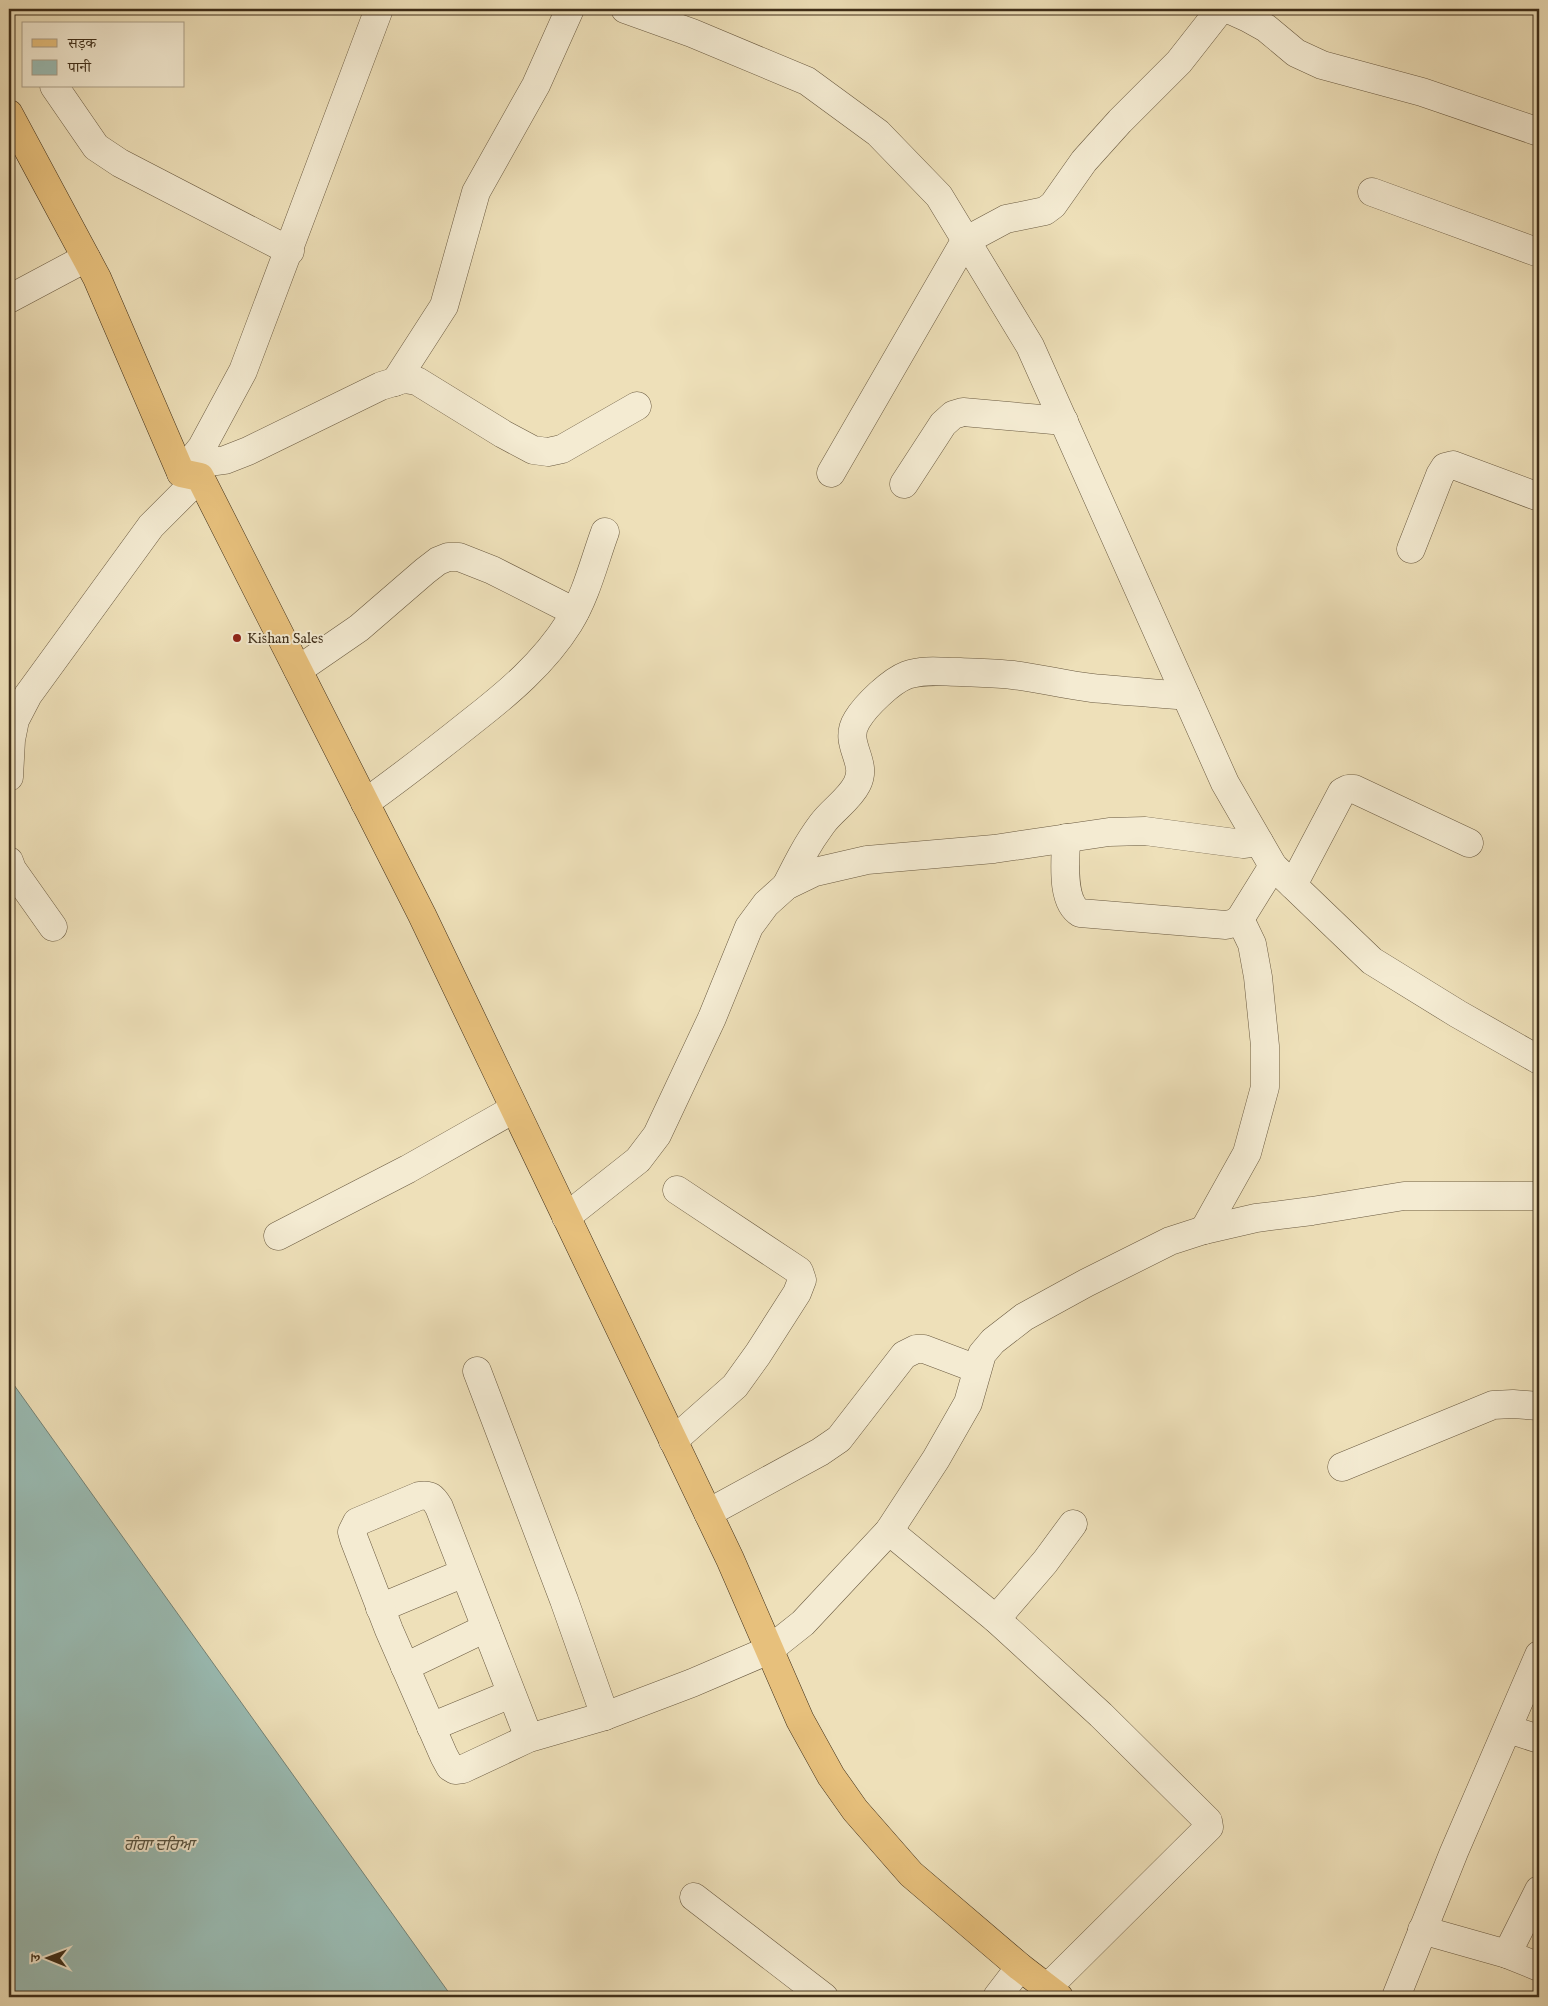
<svg xmlns="http://www.w3.org/2000/svg" width="1548" height="2006" font-family="'IM FELL English','Noto Serif Devanagari','Noto Sans Gurmukhi',serif">
  <style>
    .water { fill: #9abcb4; stroke: #758376 }
    .lines { fill: none; stroke-linecap: round; stroke-linejoin: round }
    .minor-casing { stroke: #6a5a40; stroke-width: 29 }
    .major-casing { stroke: #3e2d18; stroke-width: 29 }
    .minor { stroke: #f4ebd2; stroke-width: 28 }
    .major { stroke: #e7c07c; stroke-width: 28 }
    .poi-dot { fill: #8f2418; stroke: #f4ebd2; stroke-width: 2 }
    .labels { text-anchor: middle; dominant-baseline: central; stroke-width: 4; stroke-linejoin: round; paint-order: stroke }
    .poi-label { font-size: 15px; fill: #3e2d18; stroke: #f4ebd2; text-anchor: start }
    .water-label { font-size: 16px; font-style: italic; fill: #55513f; stroke: #f4ebd2 }
  </style>
  <rect width="100%" height="100%" fill="#eee0b9"/>
  <filter id="stains"><feTurbulence type="fractalNoise" baseFrequency=".004" numOctaves="4"/><feColorMatrix values="0 0 0 0 .2 0 0 0 0 .09 0 0 0 0 .02 0 0 0 .5 -.17"/></filter>
  <radialGradient id="worn" r=".72"><stop offset=".6" stop-color="#630" stop-opacity="0"/><stop offset="1" stop-color="#630" stop-opacity=".3"/></radialGradient>
  <polygon class="water" points="9,1378 452,1997 9,1997"/>
  <g class="lines">
    <defs>
      <g id="minor">
        <polyline points="625,9 692,33 807,81 878,133 939,196 1030,346 1225,783 1273,866 1372,961 1458,1014 1539,1060"/>
        <polyline points="54,86 96,147 120,163 290,251"/>
        <polyline points="1372,192 1539,253"/>
        <polyline points="9,299 86,258"/>
        <polyline points="395,382 444,306 476,192 536,85 570,9"/>
        <polyline points="188,465 225,460 248,451 381,386 404,379 417,381 503,434 533,450 548,452 562,449 637,406"/>
        <polyline points="181,473 202,447 243,371 379,9"/>
        <polyline points="831,473 965,241 1006,219 1045,211 1053,205 1084,161 1120,121 1179,62 1219,11 1228,9 1248,18 1266,28 1296,53 1322,65 1422,92 1539,132"/>
        <polyline points="904,484 943,424 953,415 963,412 1064,421"/>
        <polyline points="1411,549 1440,475 1445,467 1453,465 1539,497"/>
        <polyline points="298,670 359,628 425,571 438,561 448,557 459,557 492,570 575,612"/>
        <polyline points="9,777 11,740 15,720 28,695 151,526 200,477"/>
        <path d="M 365,803 C 401,777 436,750 471,722 C 507,694 544,663 569,623 C 586,596 594,562 605,532"/>
        <path d="M 1066,838 C 1066,858 1060,901 1080,913 L 1226,925 L 1234,923 L 1240,919 L 1273,866"/>
        <polyline points="9,861 12,869 53,927"/>
        <polyline points="1293,885 1342,792 1348,789 1354,789 1469,843"/>
        <path d="M 786,886 C 797,864 807,844 822,824 C 832,810 849,800 857,784 C 869,761 842,744 857,720 C 866,705 891,681 907,675 C 924,669 943,672 960,672 C 978,673 996,673 1013,675 C 1039,678 1065,685 1092,688 C 1123,691 1154,693 1186,696"/>
        <polyline points="566,1217 638,1160 657,1135 712,1018 749,927 766,904 786,886 815,872 867,860 994,849 1109,832 1145,831 1243,844 1259,842"/>
        <polyline points="1204,1230 1247,1153 1265,1087 1265,1046 1258,977 1252,944 1240,919"/>
        <polyline points="278,1236 408,1169 514,1109"/>
        <polyline points="477,1371 564,1600 605,1716"/>
        <polyline points="673,1441 735,1386 758,1354 797,1293 802,1280 799,1271 677,1190"/>
        <polyline points="1342,1467 1493,1405 1513,1404 1539,1406"/>
        <polyline points="708,1513 820,1452 839,1439 904,1355 916,1349 924,1349 977,1369"/>
        <polyline points="889,1531 996,1619 1101,1715 1208,1821 1209,1827 1201,1835 1047,1988"/>
        <polyline points="380,1608 464,1573"/>
        <polyline points="996,1619 1045,1562 1073,1524"/>
        <polyline points="405,1667 486,1628"/>
        <polyline points="431,1727 511,1694"/>
        <polyline points="1508,1729 1539,1739"/>
        <path d="M 529,1738 L 439,1507 C 433,1497 430,1494 419,1496 L 357,1522 L 352,1532 L 354,1539 L 389,1630 L 444,1756 L 450,1767 L 455,1770 L 463,1769 L 529,1738 L 605,1716 L 692,1683 L 769,1650 L 803,1623 L 889,1531 L 936,1459 L 968,1403 L 982,1354 L 993,1341 L 1024,1317 L 1086,1283 L 1170,1241 L 1204,1230 L 1256,1218 L 1312,1211 L 1404,1196 L 1539,1196"/>
        <polyline points="694,1897 824,1997"/>
        <polyline points="1422,1930 1507,1954 1539,1967"/>
        <polyline points="1507,1954 1539,1890"/>
        <polyline points="997,1997 1020,1967"/>
        <polyline points="1396,1997 1454,1852 1539,1655"/>
      </g>
      <polyline id="major" points="9,114 97,278 181,473 200,477 422,915 730,1559 800,1720 831,1776 855,1810 911,1874 1020,1967 1059,1997"/>
    </defs>
    <use href="#minor" class="minor-casing"/>
    <use href="#major" class="major-casing"/>
    <use href="#minor" class="minor"/>
    <use href="#major" class="major"/>
  </g>
  <circle class="poi-dot" cx="237" cy="638" r="5"/>
  <g class="labels">
    <g class="poi-label">
      <text x="247" y="638">Kishan Sales</text>
    </g>
    <g class="water-label">
      <text x="159" y="1846">ਗੰਗਾ ਦਰਿਆ</text>
    </g>
  </g>
  <rect width="1548" height="2006" fill="none" stroke="#eee0b9" stroke-width="30"/>
  <rect x="10" y="10" width="1528" height="1986" fill="none" stroke="#3e2d18" stroke-width="2.5"/>
  <rect x="15" y="15" width="1518" height="1976" fill="none" stroke="#3e2d18"/>
  <rect x="22" y="22" width="162" height="65" fill="#f4ebd2" stroke="#ab9f88"/>
  <rect x="32" y="39" width="25" height="8" fill="#e7c07c" stroke="#ab9f88"/>
  <text x="68" y="48" font-size="15" fill="#3e2d18">सड़क</text>
  <rect x="32" y="60" width="25" height="15" fill="#9abcb4" stroke="#ab9f88"/>
  <text x="68" y="72" font-size="15" fill="#3e2d18">पानी</text>
  <g transform="translate(48 1958) rotate(271)" stroke="#f4ebd2" stroke-width="4" paint-order="stroke">
  <path d="M0-4L9 19L0 12L-9 19Z" fill="#3e2d18"/>
  <text y="-8" font-size="14" font-weight="bold" text-anchor="middle" fill="#3e2d18">उ</text>
  </g>
  <rect width="100%" height="100%" filter="url(#stains)"/>
  <rect width="100%" height="100%" fill="url(#worn)"/>
</svg>
